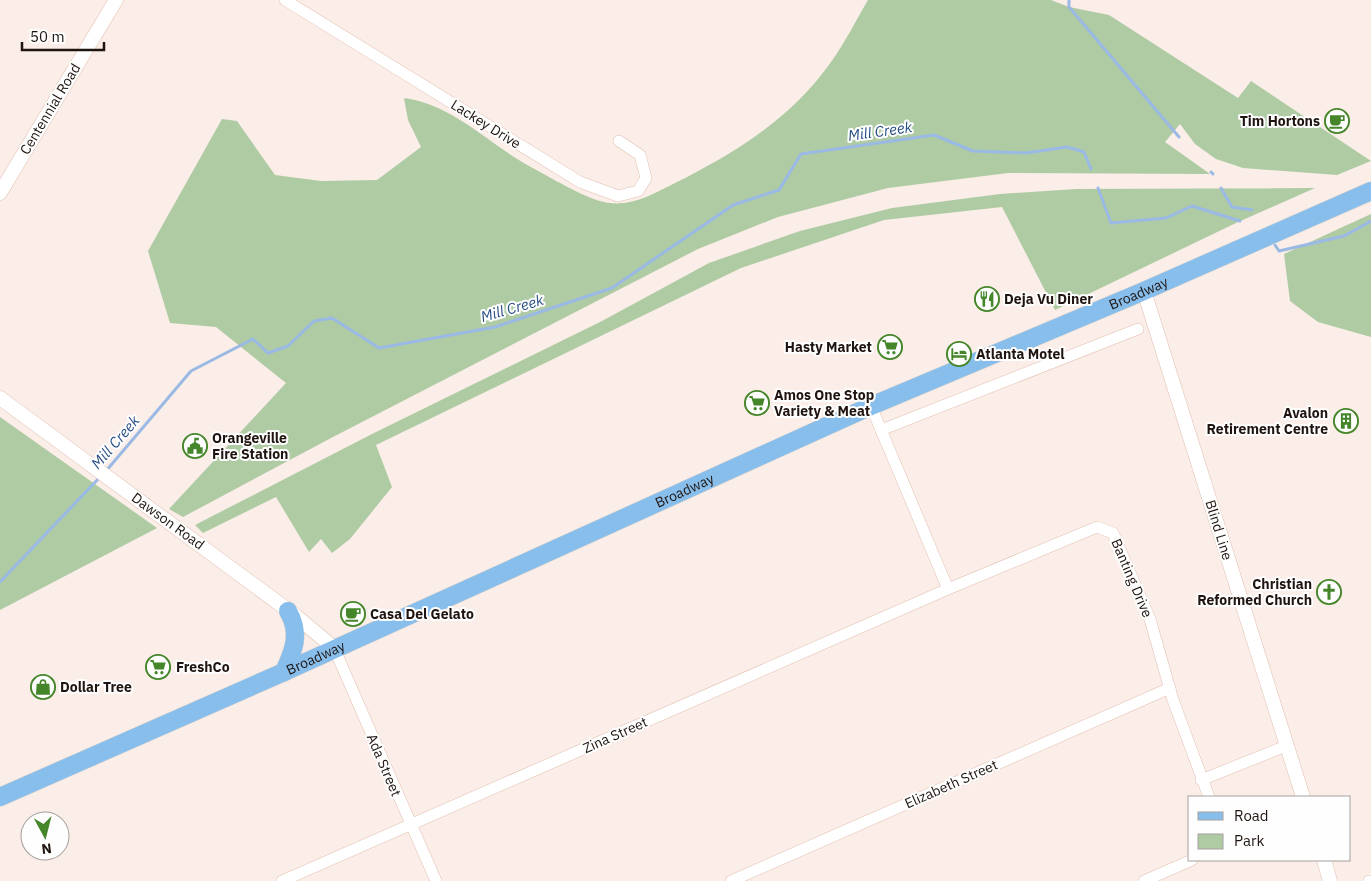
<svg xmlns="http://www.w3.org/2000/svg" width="1371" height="881" font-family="'IBM Plex Sans',sans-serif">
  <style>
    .green { fill: #aecba4 }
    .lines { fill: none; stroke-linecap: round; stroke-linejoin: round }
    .stream { stroke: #9ab9e4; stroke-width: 3 }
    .minor-casing { stroke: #e1bfb1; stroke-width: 12 }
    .tertiary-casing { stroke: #e1bfb1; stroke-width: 15 }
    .primary-casing { stroke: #d2d0cf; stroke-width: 19 }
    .minor { stroke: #fff; stroke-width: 11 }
    .tertiary { stroke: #fff; stroke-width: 14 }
    .primary { stroke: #87beec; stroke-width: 18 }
    .labels { text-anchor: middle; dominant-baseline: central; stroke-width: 4; stroke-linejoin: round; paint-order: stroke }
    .street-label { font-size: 14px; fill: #1f140f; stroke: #fefefe }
    .poi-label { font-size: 14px; font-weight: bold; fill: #1f140f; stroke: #fefefe; text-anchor: start }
    .water-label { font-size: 15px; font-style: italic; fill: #274e84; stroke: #fefefe }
  </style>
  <rect width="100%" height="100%" fill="#fbede7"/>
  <g class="green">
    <path d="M 868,0 L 1051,0 L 1069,7 L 1109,15 L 1238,98 L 1251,81 L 1371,161 L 1337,175 L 1243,168 L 1216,159 L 1195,144 L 1180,124 L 1165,142 L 1210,174 L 1008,173 L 888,188 L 778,217 L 698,249 L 331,438 L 183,517 L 169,509 L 286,383 L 216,327 L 170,323 L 148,251 L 222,119 L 237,121 L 275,175 L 321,181 L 377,180 L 421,147 L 408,120 L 404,98 C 452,104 489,144 529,166 C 550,177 582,197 604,202 C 630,208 653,194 675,183 C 735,153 792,118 831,62 C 845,43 856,20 868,0 Z"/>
    <polygon points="1315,188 1236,223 1055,310 1002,207 884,220 741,268 376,445 392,487 350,539 332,553 321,539 309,552 276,497 203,533 195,525 374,433 602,321 709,263 800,231 892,208 1000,194 1076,189"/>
    <polygon points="1371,214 1371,337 1318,322 1290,301 1284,254"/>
    <polygon points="0,417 157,528 0,610"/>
  </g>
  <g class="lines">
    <g class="stream">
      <polyline points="1069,0 1069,7 1179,137"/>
      <polyline points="1211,172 1213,174"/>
      <polyline points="1098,188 1111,223 1166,218 1192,206 1240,221"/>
      <polyline points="1221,188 1232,207 1252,210"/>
      <polyline points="1275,245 1279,251 1344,236 1371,221"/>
      <polyline points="106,471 191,371 253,339 268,353 288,346 314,321 332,318 379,348 495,327 612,288 733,205 779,190 801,154 934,135 973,151 1026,153 1067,147 1084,152 1091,169"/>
      <polyline points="0,582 100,477"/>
    </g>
    <defs>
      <g id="minor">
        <polyline points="285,0 580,182 618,196 638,191 646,178 640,155 619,141"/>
        <polyline points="871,406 948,589"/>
        <polyline points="881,430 1138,329"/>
        <polyline points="334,648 436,881"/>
        <polyline points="1201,780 1286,746"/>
        <polyline points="282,881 948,589 1097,527 1113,533 1150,619 1173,700 1209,797"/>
        <polyline points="731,881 1170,688"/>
        <polyline points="1144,881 1192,860"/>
        <polyline points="1369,881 1371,881"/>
      </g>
      <g id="tertiary">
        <polyline points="0,193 116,0"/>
        <polyline points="1144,291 1303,797"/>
        <polyline points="0,398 296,616 334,648"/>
        <polyline points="1324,860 1330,881"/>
      </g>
      <g id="primary">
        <path d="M 284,672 C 294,650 301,633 288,611"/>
        <path id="s1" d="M 0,797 L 284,672 L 871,406 L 1144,291 L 1371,191"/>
      </g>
    </defs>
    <use href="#minor" class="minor-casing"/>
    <use href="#tertiary" class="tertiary-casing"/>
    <use href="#primary" class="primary-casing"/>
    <use href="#minor" class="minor"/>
    <use href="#tertiary" class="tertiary"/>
    <use href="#primary" class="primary"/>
  </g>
  <defs>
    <symbol id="cafe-ring" viewBox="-11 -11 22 22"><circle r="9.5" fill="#fefefe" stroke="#448629" stroke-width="1.5"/><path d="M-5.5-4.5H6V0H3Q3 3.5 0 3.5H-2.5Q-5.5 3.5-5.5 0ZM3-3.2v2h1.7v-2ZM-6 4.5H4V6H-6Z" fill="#448629"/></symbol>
    <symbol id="restaurant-ring" viewBox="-11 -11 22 22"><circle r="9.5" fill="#fefefe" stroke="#448629" stroke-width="1.5"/><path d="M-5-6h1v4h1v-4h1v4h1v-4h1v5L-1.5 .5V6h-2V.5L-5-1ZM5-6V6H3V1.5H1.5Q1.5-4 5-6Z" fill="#448629"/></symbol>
    <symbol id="supermarket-ring" viewBox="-11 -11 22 22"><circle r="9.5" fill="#fefefe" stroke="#448629" stroke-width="1.5"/><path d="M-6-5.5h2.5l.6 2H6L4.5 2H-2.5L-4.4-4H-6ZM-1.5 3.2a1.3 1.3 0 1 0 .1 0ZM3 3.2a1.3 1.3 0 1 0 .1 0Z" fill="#448629"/></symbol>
    <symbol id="hotel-ring" viewBox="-11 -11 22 22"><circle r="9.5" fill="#fefefe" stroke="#448629" stroke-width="1.5"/><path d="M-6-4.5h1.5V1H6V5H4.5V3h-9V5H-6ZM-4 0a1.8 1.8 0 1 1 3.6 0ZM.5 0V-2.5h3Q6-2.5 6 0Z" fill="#448629"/></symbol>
    <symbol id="building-ring" viewBox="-11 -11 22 22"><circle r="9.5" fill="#fefefe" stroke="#448629" stroke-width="1.5"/><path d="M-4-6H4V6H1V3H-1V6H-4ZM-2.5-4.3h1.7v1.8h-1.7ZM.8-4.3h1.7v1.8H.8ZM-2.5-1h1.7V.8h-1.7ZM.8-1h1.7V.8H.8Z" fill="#448629"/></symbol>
    <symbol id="civic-ring" viewBox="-11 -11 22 22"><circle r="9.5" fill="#fefefe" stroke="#448629" stroke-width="1.5"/><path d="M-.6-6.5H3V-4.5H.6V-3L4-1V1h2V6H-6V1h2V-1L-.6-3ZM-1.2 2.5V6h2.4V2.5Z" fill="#448629"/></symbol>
    <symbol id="church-ring" viewBox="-11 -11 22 22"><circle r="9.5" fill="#fefefe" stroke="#448629" stroke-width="1.5"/><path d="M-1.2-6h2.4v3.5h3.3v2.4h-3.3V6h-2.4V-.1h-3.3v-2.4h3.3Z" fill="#448629"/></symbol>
    <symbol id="shop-ring" viewBox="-11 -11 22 22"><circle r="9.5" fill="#fefefe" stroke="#448629" stroke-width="1.5"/><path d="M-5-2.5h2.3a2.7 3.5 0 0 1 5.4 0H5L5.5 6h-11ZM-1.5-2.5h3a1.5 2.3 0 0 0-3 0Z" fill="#448629"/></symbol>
  </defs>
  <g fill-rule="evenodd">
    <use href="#cafe-ring" x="1323" y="107" width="28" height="28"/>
    <use href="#restaurant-ring" x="973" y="285" width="28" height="28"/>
    <use href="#supermarket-ring" x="876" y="333" width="28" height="28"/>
    <use href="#hotel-ring" x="945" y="340" width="28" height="28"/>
    <use href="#supermarket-ring" x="743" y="389" width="28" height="28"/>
    <use href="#building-ring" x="1332" y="407" width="28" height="28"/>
    <use href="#civic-ring" x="181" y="432" width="28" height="28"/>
    <use href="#church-ring" x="1315" y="578" width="28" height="28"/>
    <use href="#cafe-ring" x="339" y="600" width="28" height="28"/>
    <use href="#supermarket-ring" x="144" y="653" width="28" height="28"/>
    <use href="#shop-ring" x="29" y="673" width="28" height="28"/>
  </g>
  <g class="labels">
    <g class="street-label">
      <text transform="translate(50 109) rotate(-59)">Centennial Road</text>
      <text transform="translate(486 124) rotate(32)">Lackey Drive</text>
      <text stroke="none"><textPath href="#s1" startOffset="1245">Broadway</textPath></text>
      <text stroke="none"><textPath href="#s1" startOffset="750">Broadway</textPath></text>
      <text transform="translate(168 521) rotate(36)">Dawson Road</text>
      <text transform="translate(1219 530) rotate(73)">Blind Line</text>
      <text transform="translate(1132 578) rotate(67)">Banting Drive</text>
      <text stroke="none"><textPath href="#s1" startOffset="345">Broadway</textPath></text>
      <text transform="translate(615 735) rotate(-24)">Zina Street</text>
      <text transform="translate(384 765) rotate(67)">Ada Street</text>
      <text transform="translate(951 784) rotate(-24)">Elizabeth Street</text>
    </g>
    <g class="poi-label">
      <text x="1320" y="121" text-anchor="end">Tim Hortons</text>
      <text x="1004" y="299">Deja Vu Diner</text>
      <text x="872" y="347" text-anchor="end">Hasty Market</text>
      <text x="976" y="354">Atlanta Motel</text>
      <text x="774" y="395">Amos One Stop<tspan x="774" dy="16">Variety &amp; Meat</tspan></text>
      <text x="1328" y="413" text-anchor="end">Avalon<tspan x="1328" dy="16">Retirement Centre</tspan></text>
      <text x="212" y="438">Orangeville<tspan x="212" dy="16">Fire Station</tspan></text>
      <text x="1312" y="584" text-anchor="end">Christian<tspan x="1312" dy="16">Reformed Church</tspan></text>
      <text x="370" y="614">Casa Del Gelato</text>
      <text x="176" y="667">FreshCo</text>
      <text x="60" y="687">Dollar Tree</text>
    </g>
    <g class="water-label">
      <text transform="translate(880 131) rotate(-8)">Mill Creek</text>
      <text transform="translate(512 308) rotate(-16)">Mill Creek</text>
      <text transform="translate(115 442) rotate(-49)">Mill Creek</text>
    </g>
  </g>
  <rect x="1188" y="796" width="162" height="65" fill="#fefefe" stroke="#a5a09e"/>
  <rect x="1198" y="812" width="25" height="8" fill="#87beec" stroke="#a5a09e"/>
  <text x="1234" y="821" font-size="15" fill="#1f140f">Road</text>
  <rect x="1198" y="834" width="25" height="15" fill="#aecba4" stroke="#a5a09e"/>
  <text x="1234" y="846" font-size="15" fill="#1f140f">Park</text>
  <g transform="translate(45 836) rotate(173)"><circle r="24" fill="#fefefe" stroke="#a5a09e"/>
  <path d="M0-4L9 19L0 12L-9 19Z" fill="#448629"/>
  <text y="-8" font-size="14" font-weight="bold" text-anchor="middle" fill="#1f140f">N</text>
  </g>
  <path d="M22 42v8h82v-8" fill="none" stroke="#1f140f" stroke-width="2.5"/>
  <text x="30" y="42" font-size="15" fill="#1f140f" stroke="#fefefe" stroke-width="4" paint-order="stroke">50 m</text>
</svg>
